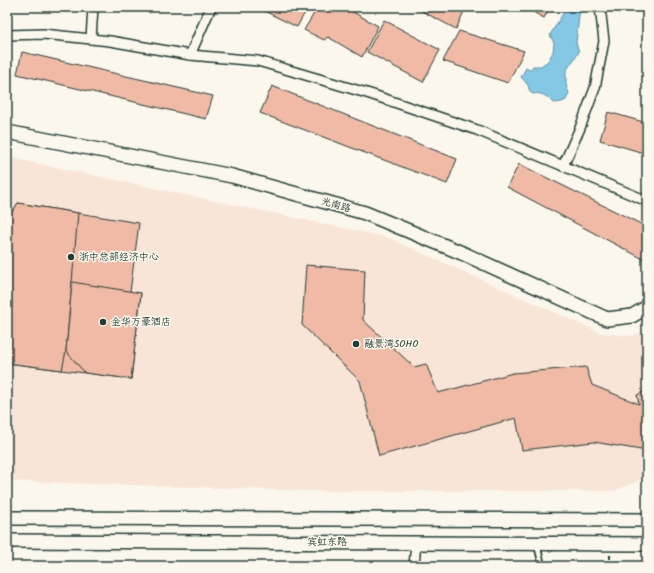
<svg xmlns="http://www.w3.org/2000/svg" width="654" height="573" font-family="Kalam,'LXGW WenKai TC',sans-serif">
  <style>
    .built { fill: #f8e5d7 }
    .water { fill: #85c8e6; stroke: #5c909f }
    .building { fill: #f1baa6; stroke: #1f3d34 }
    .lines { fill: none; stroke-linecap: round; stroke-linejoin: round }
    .service-casing { stroke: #1f3d34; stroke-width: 8 }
    .minor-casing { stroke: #1f3d34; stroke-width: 12 }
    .secondary-casing { stroke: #1f3d34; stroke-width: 16 }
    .path { stroke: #1f3d34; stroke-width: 2; stroke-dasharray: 4 3; stroke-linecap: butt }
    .service { stroke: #fbf7ec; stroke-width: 4.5 }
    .minor { stroke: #fbf7ec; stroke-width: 9 }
    .secondary { stroke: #fbf7ec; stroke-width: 13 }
    .poi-dot { fill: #1f3d34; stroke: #fbf7ec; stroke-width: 1.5 }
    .labels { text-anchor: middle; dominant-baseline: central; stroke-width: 3; stroke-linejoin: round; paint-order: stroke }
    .street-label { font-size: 10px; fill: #1f3d34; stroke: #fbf7ec }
    .poi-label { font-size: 10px; fill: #1f3d34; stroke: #fbf7ec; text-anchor: start }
  </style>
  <rect width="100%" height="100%" fill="#fbf7ec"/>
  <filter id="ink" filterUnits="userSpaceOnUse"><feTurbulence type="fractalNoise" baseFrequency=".025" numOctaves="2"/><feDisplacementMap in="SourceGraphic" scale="8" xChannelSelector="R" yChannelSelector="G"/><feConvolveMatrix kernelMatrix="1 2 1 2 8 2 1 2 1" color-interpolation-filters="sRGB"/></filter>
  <g filter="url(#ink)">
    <polygon class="built" points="7,157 40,164 386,237 601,333 632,336 647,331 647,477 614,491 312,491 7,481"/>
    <path class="water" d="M 567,7 L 580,7 L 576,43 L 579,52 L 566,71 L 566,85 L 569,93 L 566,100 L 562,102 L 554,103 C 548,97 542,92 533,94 L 530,92 L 528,85 L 521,77 L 526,68 L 530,70 L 533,66 L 541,66 L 548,61 L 553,52 L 554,43 L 550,35 Z"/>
    <g class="building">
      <polygon points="256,7 308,7 297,27"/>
      <polygon points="318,7 328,7 336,11 340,7 344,7 378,26 362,57 328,37 324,40 304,30"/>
      <polygon points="414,7 466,7 456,29"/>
      <polygon points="524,7 550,7 544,18"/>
      <polygon points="384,20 440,50 423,82 367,52"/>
      <polygon points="459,31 524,51 508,83 443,61"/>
      <polygon points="22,52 213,96 206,119 17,74"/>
      <polygon points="272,86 457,159 447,184 260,113"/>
      <polygon points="608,112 647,123 647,154 600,140"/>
      <polygon points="519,164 647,227 647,261 507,187"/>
      <polygon points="18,203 78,213 139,223 130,292 141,293 131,379 7,363 7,219"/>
      <polygon points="18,203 78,213 66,351 62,370 7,363 7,219"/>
      <polygon points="306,265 365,270 363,320 414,367 426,364 438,393 513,373 586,367 592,385 639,404 637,395 647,390 647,451 594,442 522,450 516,418 379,456 360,381 302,325"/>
      <polygon points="72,282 141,293 131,379 85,373 66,351"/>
    </g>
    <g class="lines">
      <defs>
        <polyline id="service" points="537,545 542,565 543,566"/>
        <g id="minor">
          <polyline points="7,35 43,34 110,41 190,55 258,61 370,94 477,130 647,201"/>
          <polyline points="91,39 93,7"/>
          <polyline points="190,55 211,7"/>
          <polyline points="563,166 580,128 595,88 604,41 600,7"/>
          <polyline points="414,566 416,543"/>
        </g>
        <g id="secondary">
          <polyline points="7,132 232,176 365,213 462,253 607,319 632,316 647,307"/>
          <polyline points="7,518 647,520"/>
          <polyline points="7,541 647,544"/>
        </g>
      </defs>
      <use href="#service" class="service-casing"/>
      <use href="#minor" class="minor-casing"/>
      <use href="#secondary" class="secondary-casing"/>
      <polyline class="path" points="610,555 610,566"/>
      <use href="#service" class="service"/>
      <use href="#minor" class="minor"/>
      <use href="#secondary" class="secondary"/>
    </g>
  </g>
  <g class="poi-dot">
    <circle cx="71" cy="257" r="4"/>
    <circle cx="103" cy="322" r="4"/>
    <circle cx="356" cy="344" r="4"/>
  </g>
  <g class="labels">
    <g class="street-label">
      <text transform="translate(336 205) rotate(16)">光南路</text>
      <text x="327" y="542">宾虹东路</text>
    </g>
    <g class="poi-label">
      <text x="79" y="257">浙中总部经济中心</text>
      <text x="111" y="322">金华万豪酒店</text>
      <text x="364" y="344">融景湾SOHO</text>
    </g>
  </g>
  <rect width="654" height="573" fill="none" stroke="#fbf7ec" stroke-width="24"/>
  <rect x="12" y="12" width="630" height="549" fill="none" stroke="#1f3d34" stroke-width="1.5" filter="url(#ink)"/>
</svg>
